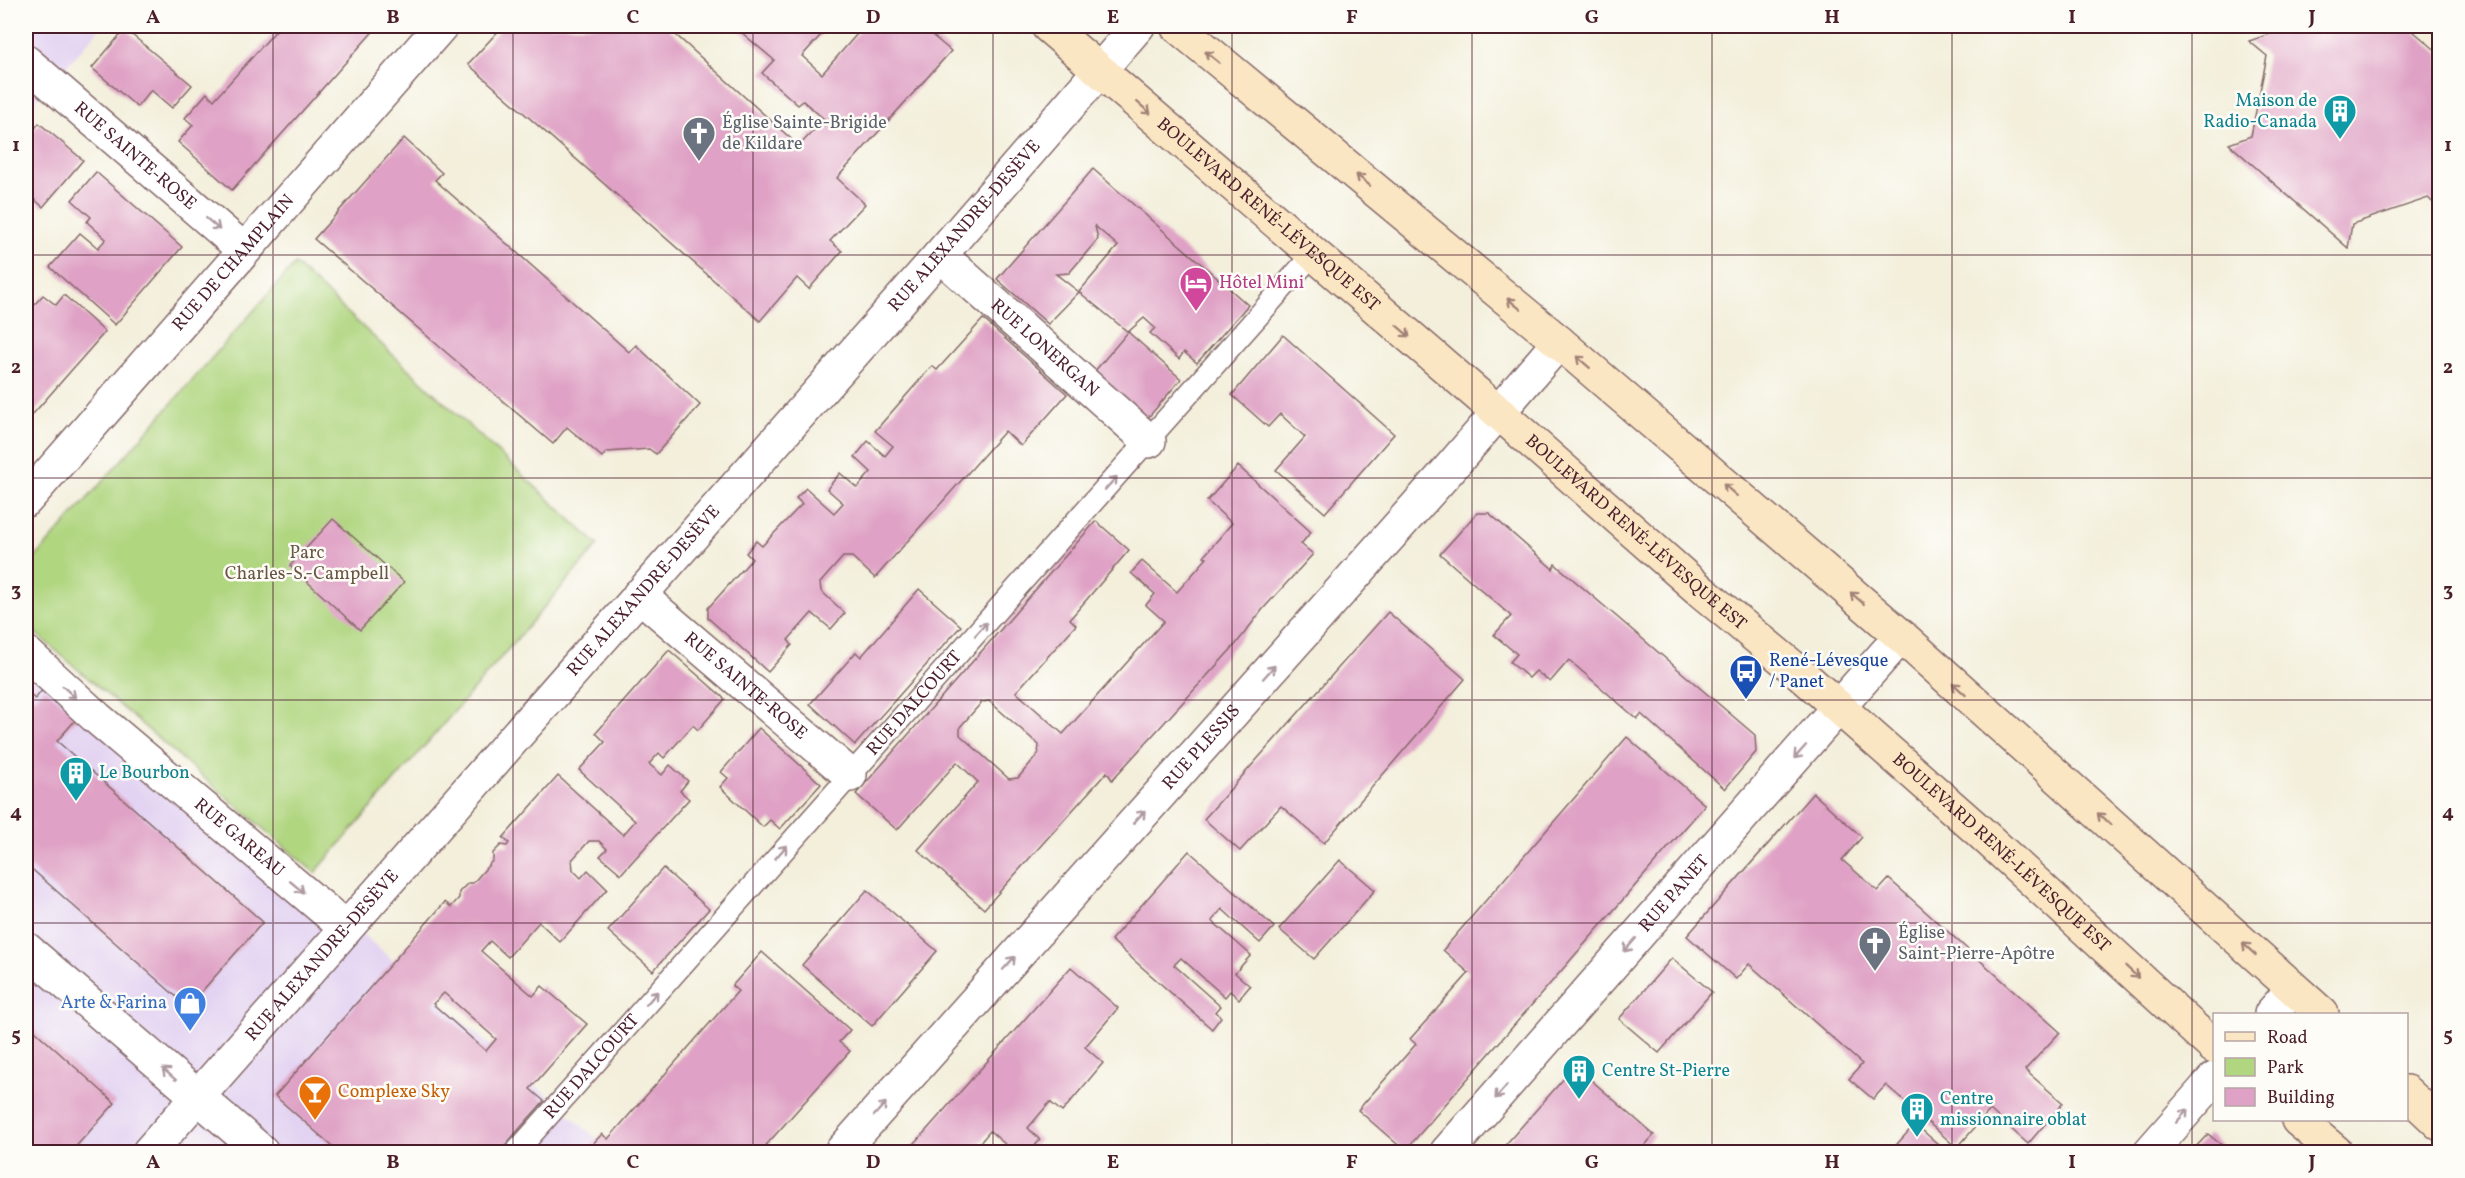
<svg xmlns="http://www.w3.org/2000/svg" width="2465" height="1178" font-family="Vollkorn,serif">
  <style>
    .built { fill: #e3d3f2 }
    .green { fill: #b0d680; stroke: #7d7a56; stroke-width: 1.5 }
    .building { fill: #dfa1c5; fill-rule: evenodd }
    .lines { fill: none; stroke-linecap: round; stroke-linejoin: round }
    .service-casing { stroke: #856869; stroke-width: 24 }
    .minor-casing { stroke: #856869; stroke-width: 36 }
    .tertiary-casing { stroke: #856869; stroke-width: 36 }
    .secondary-casing { stroke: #856869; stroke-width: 36 }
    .service { stroke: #fff; stroke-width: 21 }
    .minor { stroke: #fff; stroke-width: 33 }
    .tertiary { stroke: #fff; stroke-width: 33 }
    .secondary { stroke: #fbe6c3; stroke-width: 33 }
    .oneway { stroke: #a28277 }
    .oneway2 { stroke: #ae9aa0 }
    .grid { fill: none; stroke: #4a1f2b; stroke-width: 1.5; stroke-opacity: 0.55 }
    .labels { text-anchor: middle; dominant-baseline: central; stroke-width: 5; stroke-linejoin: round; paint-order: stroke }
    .culture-label { font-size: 18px; fill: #0d838f; stroke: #fdfcf7; text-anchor: start }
    .worship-label { font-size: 18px; fill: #5b616d; stroke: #fdfcf7; text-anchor: start }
    .street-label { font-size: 18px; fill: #4a1f2b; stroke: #fdfcf7 }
    .hotel-label { font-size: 18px; fill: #b23c85; stroke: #fdfcf7; text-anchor: start }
    .park-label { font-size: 18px; fill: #695644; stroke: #fdfcf7 }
    .transit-label { font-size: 18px; fill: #164399; stroke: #fdfcf7; text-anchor: start }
    .shop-label { font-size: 18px; fill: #366cbe; stroke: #fdfcf7; text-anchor: end }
    .food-label { font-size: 18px; fill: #c56008; stroke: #fdfcf7; text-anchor: start }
    .neatline { fill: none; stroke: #4a1f2b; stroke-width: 2 }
    .grid-label { font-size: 20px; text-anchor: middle; font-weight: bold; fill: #4a1f2b }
  </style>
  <rect width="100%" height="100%" fill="#fdfcf7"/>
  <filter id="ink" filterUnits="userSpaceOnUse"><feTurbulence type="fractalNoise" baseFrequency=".0167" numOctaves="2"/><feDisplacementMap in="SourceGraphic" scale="12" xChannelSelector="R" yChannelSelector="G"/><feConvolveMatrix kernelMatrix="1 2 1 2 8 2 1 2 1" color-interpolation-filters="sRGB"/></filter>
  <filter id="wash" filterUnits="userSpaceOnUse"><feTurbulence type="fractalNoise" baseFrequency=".008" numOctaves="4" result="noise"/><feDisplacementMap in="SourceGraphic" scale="24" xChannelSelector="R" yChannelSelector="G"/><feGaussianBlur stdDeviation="1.35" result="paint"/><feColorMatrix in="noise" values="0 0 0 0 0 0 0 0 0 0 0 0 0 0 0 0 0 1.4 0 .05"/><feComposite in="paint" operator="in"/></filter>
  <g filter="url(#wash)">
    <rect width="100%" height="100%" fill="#f3efdb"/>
    <g class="built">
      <polygon points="26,26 102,26 26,112"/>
      <polygon points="26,640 375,945 612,1152 26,1152"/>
    </g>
    <polygon class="green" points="295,264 598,545 315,873 26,625 26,568"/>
    <g id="blocks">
      <g class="building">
        <polygon points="280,26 378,26 232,190 178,142 193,125 185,118 207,93 214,100"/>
        <polygon points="503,26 666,26 799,146 824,119 803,101 798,105 762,73 774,60 734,26 829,26 802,56 822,74 864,26 921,26 951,51 837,178 865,204 830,241 842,251 809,289 797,278 760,321 468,64"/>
        <polygon points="2294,26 2407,26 2439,53 2439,208 2428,198 2352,224 2348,248 2229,144 2251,136 2267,56 2249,41"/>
        <polygon points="125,29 192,85 172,108 151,90 137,107 92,68"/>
        <polygon points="39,123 83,160 43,207 26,192 26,140"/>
        <polygon points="404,138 442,173 435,180 629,352 636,345 700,405 656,454 649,449 607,452 602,457 567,427 553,444 314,239"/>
        <polygon points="1093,169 1248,305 1197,363 1184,352 1179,359 1150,333 1155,328 1144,318 1128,332 1079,292 1118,246 1095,226 1098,239 1069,273 1056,274 1079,292 1048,324 997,279"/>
        <polygon points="96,172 182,247 115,325 50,267 80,233 98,248 106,239 87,222 91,217 72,200"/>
        <polygon points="43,295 56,305 64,295 105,332 26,422 26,314"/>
        <polygon points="983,319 1067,394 1021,446 1005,431 875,578 852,557 843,557 820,583 821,591 845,613 831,629 812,613 788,640 792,645 768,672 708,618 708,608 752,559 746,553 756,541 762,546 802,504 796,498 806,488 834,513 843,503 827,489 840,473 857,488 871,472 855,457 868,441 885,456 893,446 875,431 932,366 937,370"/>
        <polygon points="1128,332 1181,379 1147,419 1094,372"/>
        <polygon points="1283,335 1394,434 1325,513 1276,470 1305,437 1280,414 1268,427 1232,395"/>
        <path d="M 1238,466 L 1311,532 L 1301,544 L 1313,554 L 1263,609 L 1236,644 L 1112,780 L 1107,772 L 984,909 L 918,850 L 978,782 L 957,762 L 897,830 L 856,794 L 1096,521 L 1129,550 L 1070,619 L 1076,625 L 1016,692 L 1063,734 L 1164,621 L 1146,605 L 1155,594 L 1131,573 L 1142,561 L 1177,592 L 1207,558 L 1204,556 L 1232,523 L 1207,501 ZM 989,701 L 1039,745 L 1038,754 L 1018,778 L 1009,779 L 960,735 L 960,727 L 982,702 Z"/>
        <polygon points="1477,513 1489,513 1553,569 1555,564 1755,735 1756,752 1725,789 1641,714 1637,719 1569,660 1550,682 1536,671 1529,678 1510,662 1517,654 1494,635 1511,616 1440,554"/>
        <polygon points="333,519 404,582 360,630 290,566"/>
        <polygon points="919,589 961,626 855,745 810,704 856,652 861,657"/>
        <polygon points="1388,612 1465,679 1324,843 1281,806 1240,851 1204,819"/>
        <path d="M 669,650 L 725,699 L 698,730 L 693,725 L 664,758 L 659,753 L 649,764 L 662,775 L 670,765 L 688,781 L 680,791 L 689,799 L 621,874 L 600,856 L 607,849 L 599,841 L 589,841 L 572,860 L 573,870 L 581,878 L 588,870 L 607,889 L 560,942 L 539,922 L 508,957 L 490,941 L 481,951 L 533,996 L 542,986 L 587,1024 L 530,1089 L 544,1101 L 499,1152 L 339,1152 L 275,1096 L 445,902 L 451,907 L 459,898 L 459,892 L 468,883 L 473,883 L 493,860 L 493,853 L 501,845 L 507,846 L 509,843 L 503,838 L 558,776 L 623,835 L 635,821 L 579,770 L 605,742 L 596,733 ZM 444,993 L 496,1039 L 486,1051 L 433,1004 Z"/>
        <polygon points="44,688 78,717 57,741 263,922 188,1007 26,864 26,691 35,699"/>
        <polygon points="759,728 821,784 780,829 770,820 763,827 720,787 728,778 721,772"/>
        <polygon points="1627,737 1705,805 1405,1151 1358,1110 1416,1044 1410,1039 1469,973 1443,950"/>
        <polygon points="1813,793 1862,837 1842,860 1878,891 1889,879 2060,1032 2025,1070 2063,1103 2028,1144 1990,1110 1957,1148 1886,1085 1873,1099 1849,1079 1862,1064 1749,964 1736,979 1687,936"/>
        <polygon points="1189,851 1274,927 1260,943 1222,909 1212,921 1251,955 1235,973 1250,986 1239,999 1230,991 1225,997 1181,958 1174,965 1220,1006 1215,1012 1221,1017 1212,1029 1111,940"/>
        <polygon points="1340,860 1375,890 1314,959 1279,929"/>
        <polygon points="663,868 709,909 653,971 608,931"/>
        <polygon points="867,890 937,951 872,1026 802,965"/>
        <polygon points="762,952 850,1030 839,1042 850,1051 760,1152 585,1152 602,1134 608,1139 738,991 732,986"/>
        <polygon points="1672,958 1712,992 1659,1053 1619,1019"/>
        <polygon points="1071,967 1118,1008 1085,1047 1103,1063 1062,1112 1050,1102 1028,1128 1040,1140 1029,1152 1014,1152 990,1131 972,1152 907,1152"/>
        <polygon points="26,1023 115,1103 71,1152 26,1152"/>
        <polygon points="1575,1066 1654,1135 1639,1152 1499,1152"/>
        <polygon points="1915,1124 1947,1152 1890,1152"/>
        <polygon points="2208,1134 2230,1152 2191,1152"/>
        <polygon points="1266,1145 1275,1152 1259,1152"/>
      </g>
    </g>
  </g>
  <g filter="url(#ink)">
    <use href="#blocks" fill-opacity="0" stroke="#856869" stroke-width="1.5"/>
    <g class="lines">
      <defs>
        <g id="service">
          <path id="s1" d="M 516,1152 L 1313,254"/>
        </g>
        <g id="minor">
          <path id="s2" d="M 26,62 L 244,250"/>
          <path id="s3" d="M 940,255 L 1149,441"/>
          <path id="s4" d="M 26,500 L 441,26"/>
          <path id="s5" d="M 639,595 L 850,775"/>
          <path id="s6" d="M 26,653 L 97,718 L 346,928"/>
          <polyline points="2271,1014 2293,989"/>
          <path id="s7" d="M 149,1152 L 940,255 L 1138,26"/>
          <path id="s8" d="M 841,1152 L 1445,474 L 1559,342"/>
          <path id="s9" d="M 1447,1152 L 1901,636"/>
          <polyline points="2150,1152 2214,1079"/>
        </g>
        <polyline id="tertiary" points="26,949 262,1152"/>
        <g id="secondary">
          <path id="s10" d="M 1048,26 L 1498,412 L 1702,592 L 1801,674 L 1979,831 L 2214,1047"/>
          <polyline points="1177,26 1559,342 1901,636 2322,1014"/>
          <polyline points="2406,1092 2440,1124"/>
          <polyline points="2298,1120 2336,1152"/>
        </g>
      </defs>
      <use href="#service" class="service-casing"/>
      <use href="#minor" class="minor-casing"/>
      <use href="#tertiary" class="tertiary-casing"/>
      <use href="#secondary" class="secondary-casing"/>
      <use href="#service" class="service"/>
      <use href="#minor" class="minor"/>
      <use href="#tertiary" class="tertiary"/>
      <use href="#secondary" class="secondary"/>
    </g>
    <defs><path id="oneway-shaft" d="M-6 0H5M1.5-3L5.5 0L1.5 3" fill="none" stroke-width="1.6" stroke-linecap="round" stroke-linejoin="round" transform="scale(1.5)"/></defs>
    <g class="oneway">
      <use href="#oneway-shaft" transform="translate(1212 57) rotate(-141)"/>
      <use href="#oneway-shaft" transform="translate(1144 108) rotate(41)"/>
      <use href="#oneway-shaft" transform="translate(1363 180) rotate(-141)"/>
      <use href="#oneway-shaft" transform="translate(1514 304) rotate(-141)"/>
      <use href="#oneway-shaft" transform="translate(1403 331) rotate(41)"/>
      <use href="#oneway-shaft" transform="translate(1583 362) rotate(-139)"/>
      <use href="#oneway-shaft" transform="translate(1730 490) rotate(-139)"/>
      <use href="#oneway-shaft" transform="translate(1857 598) rotate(-139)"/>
      <use href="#oneway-shaft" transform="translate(1959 689) rotate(-138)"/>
      <use href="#oneway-shaft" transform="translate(2104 819) rotate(-138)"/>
      <use href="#oneway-shaft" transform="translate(2249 949) rotate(-138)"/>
      <use href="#oneway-shaft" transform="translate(2132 972) rotate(43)"/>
    </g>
    <g class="oneway2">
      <use href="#oneway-shaft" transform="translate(213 224) rotate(41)"/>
      <use href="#oneway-shaft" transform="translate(1111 483) rotate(-48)"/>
      <use href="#oneway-shaft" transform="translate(981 629) rotate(-48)"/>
      <use href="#oneway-shaft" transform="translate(1269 672) rotate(-48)"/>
      <use href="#oneway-shaft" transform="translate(69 692) rotate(42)"/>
      <use href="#oneway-shaft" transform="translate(1800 752) rotate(132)"/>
      <use href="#oneway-shaft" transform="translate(1139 817) rotate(-48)"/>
      <use href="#oneway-shaft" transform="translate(781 852) rotate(-49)"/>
      <use href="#oneway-shaft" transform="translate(297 887) rotate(40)"/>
      <use href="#oneway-shaft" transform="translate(1630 945) rotate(131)"/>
      <use href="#oneway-shaft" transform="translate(1009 963) rotate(-48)"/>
      <use href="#oneway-shaft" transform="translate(652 998) rotate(-49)"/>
      <use href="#oneway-shaft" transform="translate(169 1074) rotate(-139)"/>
      <use href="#oneway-shaft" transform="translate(1501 1092) rotate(131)"/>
      <use href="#oneway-shaft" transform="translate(880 1109) rotate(-48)"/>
      <use href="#oneway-shaft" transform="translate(2182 1116) rotate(-49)"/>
    </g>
  </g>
  <path class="grid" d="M 273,26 L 273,1152M 513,26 L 513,1152M 753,26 L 753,1152M 993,26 L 993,1152M 1232,26 L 1232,1152M 1472,26 L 1472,1152M 1712,26 L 1712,1152M 1952,26 L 1952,1152M 2192,26 L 2192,1152M 26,255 L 2440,255M 26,478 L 2440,478M 26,700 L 2440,700M 26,923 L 2440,923"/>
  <defs>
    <symbol id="building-pin" viewBox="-11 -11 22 30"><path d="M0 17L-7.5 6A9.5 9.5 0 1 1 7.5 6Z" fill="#0f9aa8" stroke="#fdfcf7"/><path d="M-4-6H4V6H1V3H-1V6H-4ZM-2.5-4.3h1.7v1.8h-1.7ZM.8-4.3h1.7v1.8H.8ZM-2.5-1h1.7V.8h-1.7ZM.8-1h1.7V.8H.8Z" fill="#fff"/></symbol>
    <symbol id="church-pin" viewBox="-11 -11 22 30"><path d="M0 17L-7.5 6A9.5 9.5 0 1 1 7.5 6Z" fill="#6b7280" stroke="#fdfcf7"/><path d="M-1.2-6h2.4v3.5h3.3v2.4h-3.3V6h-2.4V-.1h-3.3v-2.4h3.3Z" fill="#fff"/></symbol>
    <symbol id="hotel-pin" viewBox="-11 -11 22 30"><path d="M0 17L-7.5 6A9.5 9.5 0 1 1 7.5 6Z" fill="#d1479c" stroke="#fdfcf7"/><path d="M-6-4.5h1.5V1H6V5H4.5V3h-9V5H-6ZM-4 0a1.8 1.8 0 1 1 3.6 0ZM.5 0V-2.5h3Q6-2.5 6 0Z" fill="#fff"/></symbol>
    <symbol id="bus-pin" viewBox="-11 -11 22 30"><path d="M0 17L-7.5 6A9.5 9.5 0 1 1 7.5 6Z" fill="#1a4fb4" stroke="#fdfcf7"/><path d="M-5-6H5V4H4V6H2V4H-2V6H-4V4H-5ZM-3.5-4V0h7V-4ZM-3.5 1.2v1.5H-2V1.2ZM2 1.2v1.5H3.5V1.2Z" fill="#fff"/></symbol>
    <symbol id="shop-pin" viewBox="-11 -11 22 30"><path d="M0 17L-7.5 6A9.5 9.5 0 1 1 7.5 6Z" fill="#3f7fe0" stroke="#fdfcf7"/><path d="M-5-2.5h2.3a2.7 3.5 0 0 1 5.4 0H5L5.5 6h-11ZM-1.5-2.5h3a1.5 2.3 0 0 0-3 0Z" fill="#fff"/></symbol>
    <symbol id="bar-pin" viewBox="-11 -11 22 30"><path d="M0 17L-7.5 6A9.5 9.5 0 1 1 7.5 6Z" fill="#e8710a" stroke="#fdfcf7"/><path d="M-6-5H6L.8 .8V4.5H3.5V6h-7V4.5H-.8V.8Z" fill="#fff"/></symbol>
  </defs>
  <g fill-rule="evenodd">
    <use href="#building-pin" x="2321" y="92" width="38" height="52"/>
    <use href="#church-pin" x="680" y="114" width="38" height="52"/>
    <use href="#hotel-pin" x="1177" y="264" width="38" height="52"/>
    <use href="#bus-pin" x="1727" y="652" width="38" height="52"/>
    <use href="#building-pin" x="57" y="754" width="38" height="52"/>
    <use href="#church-pin" x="1856" y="924" width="38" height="52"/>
    <use href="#shop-pin" x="171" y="984" width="38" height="52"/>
    <use href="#building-pin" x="1560" y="1052" width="38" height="52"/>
    <use href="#bar-pin" x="296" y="1073" width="38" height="52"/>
    <use href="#building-pin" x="1898" y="1090" width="38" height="52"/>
  </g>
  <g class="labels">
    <g class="culture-label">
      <text x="2317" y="101" text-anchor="end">Maison de<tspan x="2317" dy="21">Radio-Canada</tspan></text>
      <text x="99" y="773">Le Bourbon</text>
      <text x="1602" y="1071">Centre St-Pierre</text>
      <text x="1940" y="1099">Centre<tspan x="1940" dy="21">missionnaire oblat</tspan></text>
    </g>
    <g class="worship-label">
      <text x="722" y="123">Église Sainte-Brigide<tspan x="722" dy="21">de Kildare</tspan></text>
      <text x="1898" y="933">Église<tspan x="1898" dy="21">Saint-Pierre-Apôtre</tspan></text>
    </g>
    <g class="street-label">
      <text stroke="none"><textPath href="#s2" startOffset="144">RUE SAINTE-ROSE</textPath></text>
      <text stroke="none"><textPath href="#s10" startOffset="290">BOULEVARD RENÉ-LÉVESQUE EST</textPath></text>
      <text stroke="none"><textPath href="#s7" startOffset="1234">RUE ALEXANDRE-DESÈVE</textPath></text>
      <text stroke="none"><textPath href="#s4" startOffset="315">RUE DE CHAMPLAIN</textPath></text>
      <text stroke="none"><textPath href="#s3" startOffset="140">RUE LONERGAN</textPath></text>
      <text stroke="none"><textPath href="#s10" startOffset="776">BOULEVARD RENÉ-LÉVESQUE EST</textPath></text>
      <text stroke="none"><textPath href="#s7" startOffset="748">RUE ALEXANDRE-DESÈVE</textPath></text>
      <text stroke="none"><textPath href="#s5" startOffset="140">RUE SAINTE-ROSE</textPath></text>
      <text stroke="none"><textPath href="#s1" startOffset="600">RUE DALCOURT</textPath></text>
      <text stroke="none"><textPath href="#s8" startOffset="542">RUE PLESSIS</textPath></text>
      <text stroke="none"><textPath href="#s6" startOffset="282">RUE GAREAU</textPath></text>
      <text stroke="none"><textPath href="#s10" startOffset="1262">BOULEVARD RENÉ-LÉVESQUE EST</textPath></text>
      <text stroke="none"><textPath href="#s9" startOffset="344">RUE PANET</textPath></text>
      <text stroke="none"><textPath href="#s7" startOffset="262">RUE ALEXANDRE-DESÈVE</textPath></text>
      <text stroke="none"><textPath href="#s1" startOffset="114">RUE DALCOURT</textPath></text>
    </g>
    <g class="hotel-label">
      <text x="1219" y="283">Hôtel Mini</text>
    </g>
    <g class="park-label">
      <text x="307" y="553">Parc<tspan x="307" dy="21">Charles-S.-Campbell</tspan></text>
    </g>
    <g class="transit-label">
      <text x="1769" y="661">René-Lévesque<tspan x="1769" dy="21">/ Panet</tspan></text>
    </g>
    <g class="shop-label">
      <text x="167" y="1003">Arte &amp; Farina</text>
    </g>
    <g class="food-label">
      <text x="338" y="1092">Complexe Sky</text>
    </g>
  </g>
  <rect width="2465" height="1178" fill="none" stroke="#fdfcf7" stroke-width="66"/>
  <rect x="2213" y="1013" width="195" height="108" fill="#fdfcf7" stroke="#b5a4a5" stroke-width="1.5"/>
  <rect x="2225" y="1032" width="30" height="9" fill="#fbe6c3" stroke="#b5a4a5" stroke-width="1.5"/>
  <text x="2267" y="1043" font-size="18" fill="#4a1f2b">Road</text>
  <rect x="2225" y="1058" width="30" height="18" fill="#b0d680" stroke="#b5a4a5" stroke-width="1.5"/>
  <text x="2267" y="1073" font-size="18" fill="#4a1f2b">Park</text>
  <rect x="2225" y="1088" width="30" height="18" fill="#dfa1c5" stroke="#b5a4a5" stroke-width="1.5"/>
  <text x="2267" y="1103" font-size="18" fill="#4a1f2b">Building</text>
  <rect x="33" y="33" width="2399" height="1112" class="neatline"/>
  <g class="grid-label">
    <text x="153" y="23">A</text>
    <text x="393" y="23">B</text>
    <text x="633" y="23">C</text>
    <text x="873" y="23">D</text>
    <text x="1113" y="23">E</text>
    <text x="1352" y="23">F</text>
    <text x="1592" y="23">G</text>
    <text x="1832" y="23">H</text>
    <text x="2072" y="23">I</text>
    <text x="2312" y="23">J</text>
    <text x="16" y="151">1</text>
    <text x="2448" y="151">1</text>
    <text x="16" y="373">2</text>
    <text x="2448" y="373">2</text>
    <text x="16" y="596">3</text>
    <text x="2448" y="596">3</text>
    <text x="16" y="818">4</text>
    <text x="2448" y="818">4</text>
    <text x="16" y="1041">5</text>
    <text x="2448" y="1041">5</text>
    <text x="153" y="1168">A</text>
    <text x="393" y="1168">B</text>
    <text x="633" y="1168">C</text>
    <text x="873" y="1168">D</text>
    <text x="1113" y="1168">E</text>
    <text x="1352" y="1168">F</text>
    <text x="1592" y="1168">G</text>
    <text x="1832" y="1168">H</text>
    <text x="2072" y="1168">I</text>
    <text x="2312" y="1168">J</text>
  </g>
</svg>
